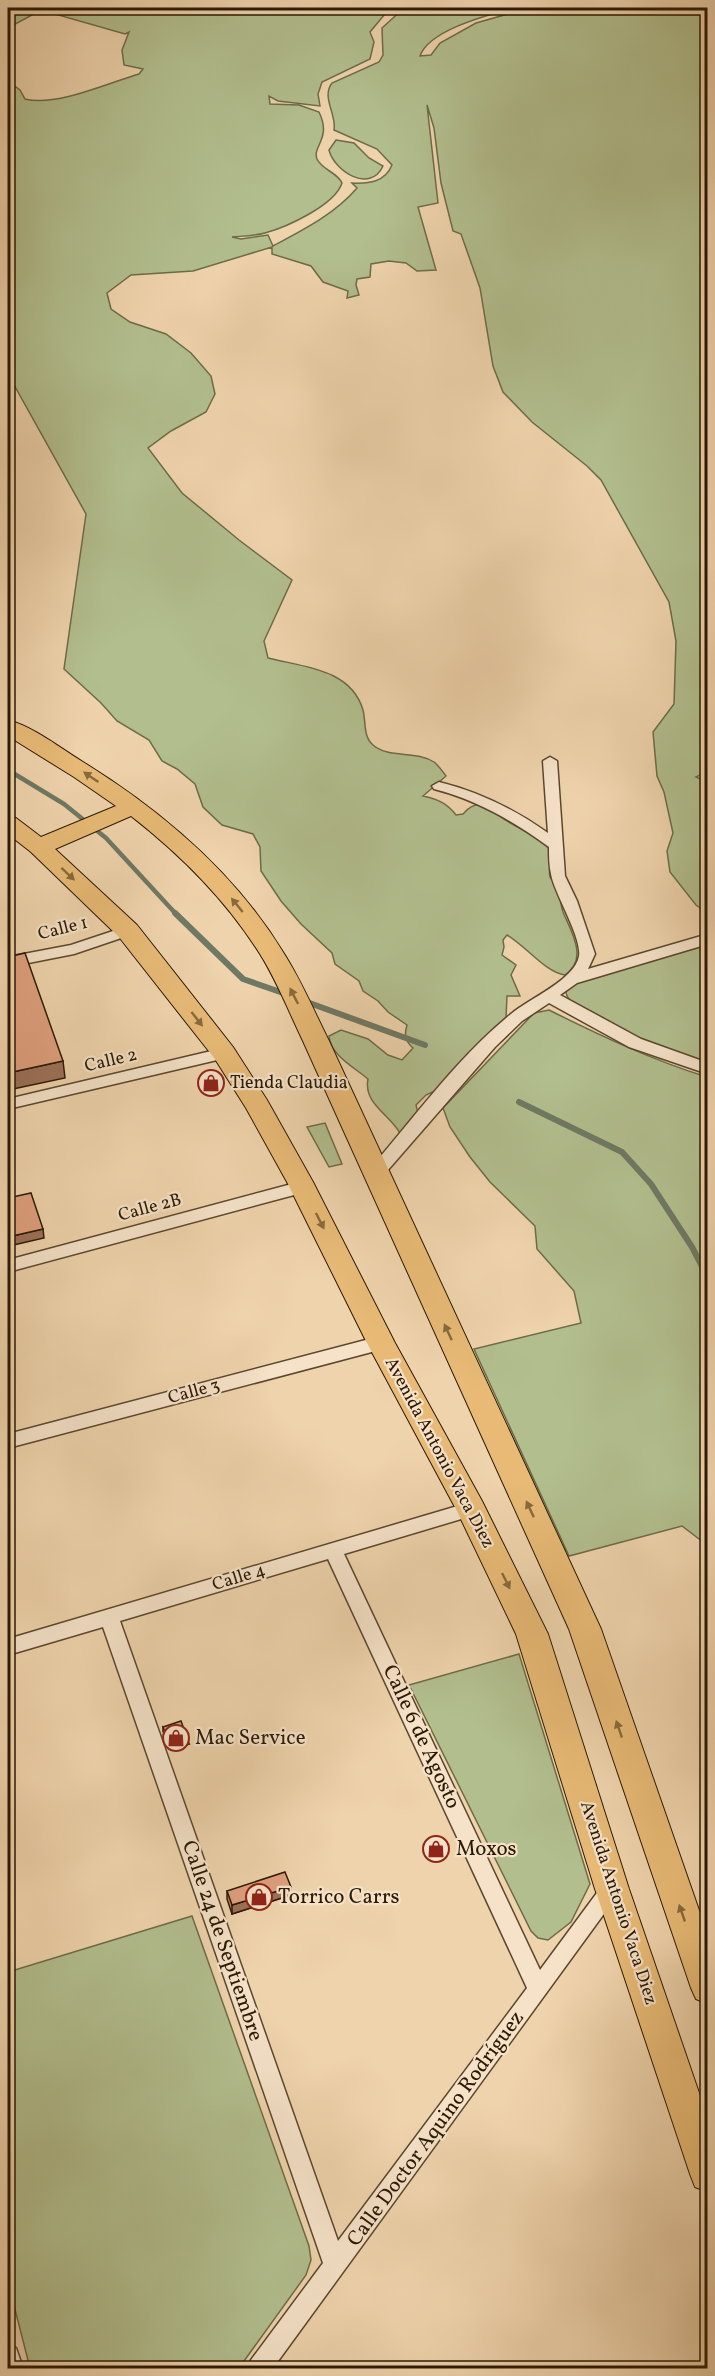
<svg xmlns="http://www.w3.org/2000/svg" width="715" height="2376" font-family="Vollkorn,serif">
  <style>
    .green { fill: #b2be8e; stroke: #6e6b48; stroke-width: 1.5 }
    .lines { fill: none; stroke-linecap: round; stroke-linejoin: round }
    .stream-far1 { stroke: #6e7964; stroke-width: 4.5 }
    .stream { stroke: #6e7964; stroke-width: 6 }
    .minor-casing { stroke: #5b472d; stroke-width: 3 }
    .trunk-casing { stroke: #2a1803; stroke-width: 2 }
    .minor { fill: #f5e2c9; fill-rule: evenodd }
    .trunk { fill: #e8ba76; fill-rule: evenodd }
    .wall { fill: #c0896c; stroke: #2a1803; stroke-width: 1.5 }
    .shaded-wall { fill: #9c6f58; stroke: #2a1803; stroke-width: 1.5 }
    .building { fill: #df9f7d; stroke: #2a1803; stroke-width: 1.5 }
    .oneway { fill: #89693c }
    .labels { text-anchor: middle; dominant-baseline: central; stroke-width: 4.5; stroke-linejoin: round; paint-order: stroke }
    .street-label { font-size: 18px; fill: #2a1803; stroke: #f5e2c9 }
    .poi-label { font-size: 18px; fill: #2a1803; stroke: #f5e2c9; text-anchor: start }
    .near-street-label { font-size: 21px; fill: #2a1803; stroke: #f5e2c9 }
    .near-poi-label { font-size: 21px; fill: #2a1803; stroke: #f5e2c9; text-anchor: start }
  </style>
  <rect width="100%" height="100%" fill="#efd3ac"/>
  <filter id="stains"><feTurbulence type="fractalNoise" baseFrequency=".00333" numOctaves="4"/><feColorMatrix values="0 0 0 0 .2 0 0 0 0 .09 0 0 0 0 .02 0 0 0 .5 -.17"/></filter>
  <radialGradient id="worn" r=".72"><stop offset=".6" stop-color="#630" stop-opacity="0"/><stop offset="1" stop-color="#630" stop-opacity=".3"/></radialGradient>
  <g class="green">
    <path d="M 8,8 L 231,8 L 241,13 L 236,8 L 390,8 L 370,32 L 374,42 L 370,59 L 322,82 L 318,94 L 320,106 L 278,101 L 269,96 L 270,104 L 299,105 L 319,112 C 332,139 312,146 317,159 C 322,170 337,172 342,183 C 335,205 287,227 265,233 C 254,236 243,236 232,237 L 241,239 L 268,235 L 273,246 C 303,230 335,214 357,188 L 352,183 C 369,184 385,182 392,165 L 377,149 L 334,130 C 337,115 321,97 332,83 L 379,62 L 383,55 L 382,28 L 404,8 L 513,8 C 488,15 429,30 420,56 L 431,55 L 440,43 L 476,23 L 529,8 L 707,12 L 708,775 L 702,774 L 696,777 L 707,782 L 707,913 L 696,905 L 670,872 L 667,851 L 673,833 L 664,792 L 657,776 L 653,732 L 674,704 L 676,641 L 669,602 L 601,480 L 587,466 L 532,422 L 503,392 L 493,366 L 480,288 L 461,234 L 453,231 L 441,183 L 434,128 L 427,105 L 438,203 L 418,207 L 436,270 L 417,271 L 406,263 L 389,261 L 371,264 L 370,277 L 357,279 L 356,285 L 359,295 L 347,298 L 348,291 L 323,282 L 311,266 L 272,254 L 272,247 L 193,271 L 131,275 L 107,293 L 111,309 L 130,322 L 166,334 L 191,353 L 211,376 L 215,394 L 206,412 L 171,431 L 148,448 L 182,493 L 239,540 L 292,580 L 264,641 L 268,658 C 304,667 351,669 363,710 C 366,721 363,737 373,745 C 389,759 416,750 434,762 C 438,765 443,772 446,776 L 423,796 C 437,799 447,803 456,815 L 463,814 C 468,808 475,803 484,805 C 491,806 495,810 499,815 C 508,824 530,832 540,840 C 545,844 549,848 553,854 C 551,861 548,870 550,877 C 552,881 554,881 556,884 C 560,892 560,903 563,912 C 571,931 589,959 565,975 C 545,972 526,946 507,935 L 503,940 L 504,947 L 502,955 L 516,965 L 511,975 L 520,996 L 507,996 L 506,1018 L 439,1089 L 426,1095 L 416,1105 L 419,1117 L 401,1135 C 391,1115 363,1104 368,1079 C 354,1067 331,1056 329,1036 L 341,1030 L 368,1039 L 388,1055 L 402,1060 L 413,1048 C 405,1041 404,1035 407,1025 L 388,1012 L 378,1001 L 363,991 L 359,981 L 335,964 L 332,953 L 301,924 L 281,901 L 261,871 L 260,847 L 253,834 L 222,825 L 203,807 L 195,784 L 177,769 L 162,761 L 149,740 L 117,721 L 101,703 L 64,669 L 86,514 L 8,374 L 8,81 L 20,90 L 25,99 C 56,107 108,83 139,74 L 143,69 L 124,65 L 122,50 L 129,32 L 125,34 L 41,10 L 8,28 Z"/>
    <path d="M 336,140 L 354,143 L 369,158 L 383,166 C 370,194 334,171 329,150 Z"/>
    <polygon points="707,945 707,1063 632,1035 573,1005 567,996 565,989 577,983"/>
    <path d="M 549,1010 C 601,1036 652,1060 707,1077 L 707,1545 L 682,1526 L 569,1556 L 474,1349 L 581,1323 L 574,1291 L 537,1249 L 535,1226 L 490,1182 L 470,1157 L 450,1127 L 443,1108 L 534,1013 Z"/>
    <polygon points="325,1123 342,1164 329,1167 307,1127"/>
    <polygon points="519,1654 590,1884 571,1922 548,1940 538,1938 531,1931 409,1685"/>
    <polygon points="192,1916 309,2246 311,2260 306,2275 239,2368 30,2368 8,2282 8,1972"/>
  </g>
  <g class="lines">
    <polyline class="stream-far1" points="8,770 64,804 106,838 176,914"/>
    <g class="stream">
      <polyline points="175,913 243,979 286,994"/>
      <polyline points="304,1001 425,1045"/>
      <polyline points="519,1102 622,1152 651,1184 692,1247 708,1278"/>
    </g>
    <defs>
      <g id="minor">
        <polygon points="595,8 708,8 708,14 608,13"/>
        <path d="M 550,757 L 557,761 L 565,876 L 577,901 L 595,954 L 588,969 L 708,934 L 708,944 L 577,983 L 560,995 L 641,1039 L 708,1063 L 708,1074 L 629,1047 L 549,1003 L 522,1021 L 495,1047 L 381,1178 L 369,1178 L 367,1174 L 369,1170 C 414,1118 457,1058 511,1014 C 528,999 575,980 579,956 C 582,937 554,893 551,874 C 549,866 549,856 549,847 C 513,821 477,800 434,789 L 432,786 L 439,782 C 479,792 514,809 548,833 L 543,761 Z"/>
        <polygon points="128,926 133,928 135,931 133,934 74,954 8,967 8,957 71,945"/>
        <polygon points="224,1048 230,1049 232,1053 230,1057 8,1109 8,1099"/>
        <polygon points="303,1181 309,1183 311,1187 309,1191 8,1272 8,1260"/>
        <polygon points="381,1336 387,1338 390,1343 387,1348 8,1448 8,1434"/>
        <path d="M 471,1502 L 478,1504 L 480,1509 L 478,1514 L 344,1554 L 540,1970 L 605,1882 L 612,1880 L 619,1882 L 622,1889 L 273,2368 L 247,2368 L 251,2360 L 323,2263 L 103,1627 L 8,1655 L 8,1639 ZM 328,1559 L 527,1988 L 338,2241 L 120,1621 Z"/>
        <polygon points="8,2344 16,2348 23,2368 8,2368"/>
      </g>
      <path id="trunk" d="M 8,720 C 34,727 60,748 83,762 C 162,811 234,872 283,952 C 301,980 314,1011 329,1041 L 601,1629 L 708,1936 L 708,2004 L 696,1999 L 691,1988 L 569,1629 L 303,1041 C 289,1012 277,981 260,954 C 226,900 181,855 131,816 L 55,849 L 137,925 L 233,1047 L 267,1100 L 313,1182 L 395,1343 L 482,1501 L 548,1634 L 629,1889 L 708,2119 L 708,2192 L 695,2187 L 690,2174 L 595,1889 L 516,1634 L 457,1511 L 367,1343 L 287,1182 L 246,1108 L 215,1059 L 119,937 L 31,852 L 8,834 L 8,816 L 16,818 L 41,837 L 116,806 L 74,777 L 8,736 Z"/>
    </defs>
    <use href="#minor" class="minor-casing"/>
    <use href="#trunk" class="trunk-casing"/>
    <use href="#minor" class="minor"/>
    <use href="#trunk" class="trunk"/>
  </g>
  <g class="wall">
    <polygon points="163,1727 189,1744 171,1750 163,1731"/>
    <polygon points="227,1891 291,1895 232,1914 227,1899"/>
  </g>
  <g class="shaded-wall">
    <polygon points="63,1061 65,1078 8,1090 8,1073"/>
    <polygon points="43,1229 44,1238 9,1246 8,1237"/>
    <polygon points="188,1740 189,1744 171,1750 170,1746"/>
    <polygon points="291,1887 291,1895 232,1914 232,1905"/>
  </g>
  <g class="building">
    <polygon points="25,953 63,1061 8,1073 8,957"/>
    <polygon points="31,1193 43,1229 8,1237 8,1198"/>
    <polygon points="181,1721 188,1740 170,1746 163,1727"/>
    <polygon points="285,1872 291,1887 232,1905 227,1891"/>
  </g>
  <defs><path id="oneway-solid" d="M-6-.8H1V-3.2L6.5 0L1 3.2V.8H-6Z" transform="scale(1.5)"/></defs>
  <g class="oneway">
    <use href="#oneway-solid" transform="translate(91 777) rotate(-146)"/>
    <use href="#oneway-solid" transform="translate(68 874) rotate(43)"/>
    <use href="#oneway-solid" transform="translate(237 905) rotate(-129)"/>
    <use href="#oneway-solid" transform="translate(294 996) rotate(-117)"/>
    <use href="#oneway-solid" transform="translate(197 1019) rotate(52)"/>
    <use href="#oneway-solid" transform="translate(320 1221) rotate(63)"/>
    <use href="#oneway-solid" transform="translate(448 1332) rotate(-115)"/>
    <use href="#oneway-solid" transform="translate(530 1509) rotate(-115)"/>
    <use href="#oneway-solid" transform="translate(506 1581) rotate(64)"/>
    <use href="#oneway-solid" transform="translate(619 1729) rotate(-109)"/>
    <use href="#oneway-solid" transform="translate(682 1913) rotate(-109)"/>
  </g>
  <defs>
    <symbol id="shop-ring" viewBox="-11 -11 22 22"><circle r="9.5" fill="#f5e2c9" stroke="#8f2418" stroke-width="1.5"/><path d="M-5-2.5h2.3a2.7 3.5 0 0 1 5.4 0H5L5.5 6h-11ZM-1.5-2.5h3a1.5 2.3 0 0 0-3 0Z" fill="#8f2418"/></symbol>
  </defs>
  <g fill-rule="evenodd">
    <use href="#shop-ring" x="196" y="1068" width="30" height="30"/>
    <use href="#shop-ring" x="161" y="1723" width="30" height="30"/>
    <use href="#shop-ring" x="421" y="1834" width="30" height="30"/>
    <use href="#shop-ring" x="244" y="1882" width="30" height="30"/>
  </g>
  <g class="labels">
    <g class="street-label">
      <text transform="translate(63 929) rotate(-14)">Calle 1</text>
      <text transform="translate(111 1061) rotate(-13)">Calle 2</text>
      <text transform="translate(150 1208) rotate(-15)">Calle 2B</text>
      <text transform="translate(194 1392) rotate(-15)">Calle 3</text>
      <text transform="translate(439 1453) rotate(62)">Avenida Antonio Vaca Diez</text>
      <text transform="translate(239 1578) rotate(-17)">Calle 4</text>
      <text transform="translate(618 1903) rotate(72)">Avenida Antonio Vaca Diez</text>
    </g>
    <g class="poi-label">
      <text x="230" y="1083">Tienda Claudia</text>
    </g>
    <g class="near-street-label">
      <text transform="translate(421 1737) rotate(65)">Calle 6 de Agosto</text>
      <text transform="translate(222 1941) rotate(71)">Calle 24 de Septiembre</text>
      <text transform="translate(436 2129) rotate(-54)">Calle Doctor Aquino Rodríguez</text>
    </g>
    <g class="near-poi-label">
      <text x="195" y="1738">Mac Service</text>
      <text x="456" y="1849">Moxos</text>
      <text x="278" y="1897">Torrico Carrs</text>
    </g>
  </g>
  <rect width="715" height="2376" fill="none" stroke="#efd3ac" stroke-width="30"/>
  <rect x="9" y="9" width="697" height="2358" fill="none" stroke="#2a1803" stroke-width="3"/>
  <rect x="15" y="15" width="685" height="2346" fill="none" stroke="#2a1803" stroke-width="1.5"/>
  <rect width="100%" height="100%" filter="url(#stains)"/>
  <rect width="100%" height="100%" fill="url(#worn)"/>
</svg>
